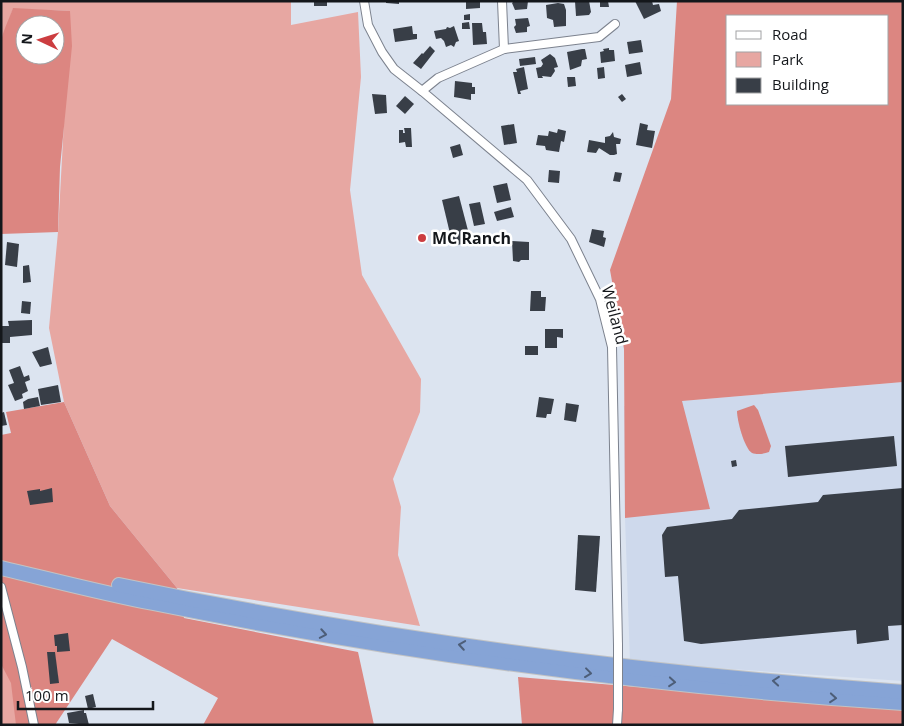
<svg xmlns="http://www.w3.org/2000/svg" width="904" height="726" font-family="'Open Sans',sans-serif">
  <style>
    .built { fill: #ced9ec }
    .green { fill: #e7a7a2 }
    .forest { fill: #dc8681; fill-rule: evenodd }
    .water { fill: #d7817d }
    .building { fill: #383e47 }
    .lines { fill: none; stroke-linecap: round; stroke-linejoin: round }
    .minor-casing { stroke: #7c828e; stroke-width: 10 }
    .trunk-casing { stroke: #c2c3c4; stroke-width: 16 }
    .minor { stroke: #fff; stroke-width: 8 }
    .trunk { stroke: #86a4d6; stroke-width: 14 }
    .minor-bridge-casing { stroke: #7c828e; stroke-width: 10; stroke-linecap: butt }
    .minor-bridge { stroke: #fff; stroke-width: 8 }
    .oneway { stroke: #4d5e78 }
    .poi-dot { fill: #cc3d40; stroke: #fff; stroke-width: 2 }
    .labels { text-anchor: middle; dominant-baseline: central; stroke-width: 5; stroke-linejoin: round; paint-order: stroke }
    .poi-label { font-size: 16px; font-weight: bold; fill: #14171b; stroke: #fff; text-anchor: start }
    .street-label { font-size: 16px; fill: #14171b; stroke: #fff }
  </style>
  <rect width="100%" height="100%" fill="#dce4f0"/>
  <polygon class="built" points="903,382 903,681 630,662 625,518 624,406"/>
  <g class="green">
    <polygon points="1,1 291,1 291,25 358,12 361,77 350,190 362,275 421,379 420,412 393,479 401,507 398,555 420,626 177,588 110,506 64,402 49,328 58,232 70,11 13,9 1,42"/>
    <polygon points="1,618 25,725 1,725"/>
  </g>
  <g class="forest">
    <path d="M 677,1 L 903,1 L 903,382 L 682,401 L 710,509 L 625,518 L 624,349 L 610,270 L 671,99 ZM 728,16 L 888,16 L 888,104 L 728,104 Z"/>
    <path d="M 13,8 L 70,11 L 72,46 L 60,167 L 58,232 L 1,234 L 1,89 C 4,74 0,58 1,42 C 3,31 9,19 13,8 ZM 25,25 L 55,25 L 55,55 L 25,55 Z"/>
    <polygon points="64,402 110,506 177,588 184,618 358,652 374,725 203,725 218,698 112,639 55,725 16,725 11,683 1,664 1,435 11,433 6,412"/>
    <polygon points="518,677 903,709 903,725 522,725"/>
  </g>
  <path class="water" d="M 754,405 L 758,410 L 771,446 L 769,452 C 764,454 757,455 752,453 C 744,448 737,420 737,411 Z"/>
  <g class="building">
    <rect x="314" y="1" width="13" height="5"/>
    <polygon points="386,1 399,1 399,4 386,3"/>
    <polygon points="466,1 480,1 480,8 466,9"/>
    <polygon points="514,1 528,1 527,9 515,10 512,3"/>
    <polygon points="575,1 589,1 591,12 589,15 576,16"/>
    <polygon points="600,1 608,1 609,7 600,7"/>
    <polygon points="635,1 652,1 653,5 659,4 661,11 644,19"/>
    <polygon points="558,3 564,4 566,10 566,26 554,27 553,20 547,18 546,5"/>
    <polygon points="470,14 470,20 464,20 464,15"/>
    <polygon points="528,18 530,26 527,27 527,32 516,33 514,27 516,25 515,19"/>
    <polygon points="469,22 470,29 462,29 462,23"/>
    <polygon points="472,23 482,23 483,32 486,32 487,44 473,45"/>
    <polygon points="412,26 413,34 417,34 417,39 395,42 393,29"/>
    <polygon points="454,26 459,41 456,42 454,47 451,45 446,47 444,41 441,38 436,39 434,31 446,29 447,27 450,28"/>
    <polygon points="641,40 643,52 629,54 627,42"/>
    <polygon points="430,46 435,51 421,69 413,63 422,53 423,54"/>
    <polygon points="609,48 609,50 614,50 615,61 601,63 600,52 604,51 603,49"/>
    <polygon points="582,49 585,49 587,59 582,60 581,66 570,70 567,52"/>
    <polygon points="550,54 555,58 558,67 554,68 555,71 551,77 542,76 543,78 538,78 536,68 541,67 543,64 541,60"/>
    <polygon points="535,57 536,64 520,66 519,59"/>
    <polygon points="640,62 642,74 627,77 625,65"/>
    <polygon points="524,67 528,89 520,91 521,94 518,94 513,72 517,72 516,69"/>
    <polygon points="604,67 605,78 598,79 597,68"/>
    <polygon points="567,77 575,77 576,86 568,87"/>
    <polygon points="455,81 472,83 472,87 475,87 475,94 471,94 471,100 454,97"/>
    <polygon points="372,94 386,95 387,113 375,114"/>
    <polygon points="622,94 626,99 622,102 618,97"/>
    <polygon points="405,96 414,104 405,114 396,106"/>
    <polygon points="640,123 648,125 647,130 655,131 652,148 636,145"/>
    <polygon points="514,124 517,143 504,145 501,126"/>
    <polygon points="404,128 411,128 412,147 406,147 405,142 399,143 399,130 403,130 403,133 405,133"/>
    <polygon points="558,129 566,131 564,142 561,141 559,152 546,150 545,146 536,145 538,135 548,136 549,131 557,133"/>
    <polygon points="613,132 614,137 621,139 620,144 616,144 617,154 614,155 610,155 599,148 596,153 587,152 589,140 605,143 605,137 610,136"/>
    <polygon points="460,144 463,155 453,158 450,147"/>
    <polygon points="549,170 560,171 559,183 548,182"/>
    <polygon points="615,172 622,173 620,182 613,181"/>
    <polygon points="507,183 511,200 497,203 493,186"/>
    <polygon points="459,196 471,242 453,246 442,200"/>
    <polygon points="480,202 485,224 474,226 469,204"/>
    <polygon points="511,207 514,217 497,221 494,212"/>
    <polygon points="592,229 604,231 603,237 606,238 604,247 589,242"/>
    <polygon points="512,241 529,242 529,260 521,260 519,262 513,261"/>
    <polygon points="7,242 19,244 17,267 5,265"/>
    <polygon points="29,265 31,282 23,283 23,266"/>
    <polygon points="531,291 541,291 541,297 546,297 545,311 530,311"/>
    <polygon points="22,301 31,302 30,314 21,313"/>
    <polygon points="32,320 32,335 10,337 10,343 1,343 1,326 9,326 8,321"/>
    <polygon points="545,329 563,329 563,338 557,337 557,348 545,348"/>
    <rect x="525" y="346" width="13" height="9"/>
    <polygon points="48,347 52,364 40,367 32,352"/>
    <polygon points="20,366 24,377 29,375 30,380 25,382 28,391 22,394 23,398 15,401 8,385 14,383 9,370"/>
    <polygon points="58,385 61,402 41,405 38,389"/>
    <polygon points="38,397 40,406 24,409 23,402 28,399"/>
    <polygon points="539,397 554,399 551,414 547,414 546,418 536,417"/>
    <polygon points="566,403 579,405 576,422 564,420"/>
    <polygon points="4,412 7,425 1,426 1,413"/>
    <polygon points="894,436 897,466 788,477 785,446"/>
    <polygon points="736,460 737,466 732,467 731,461"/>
    <polygon points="52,488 53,502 30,505 27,491 40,489 40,491"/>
    <polygon points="903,488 903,625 888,626 889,640 857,644 856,630 701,644 684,641 678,576 665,577 662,535 667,527 732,519 739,510 818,502 823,495"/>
    <polygon points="578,535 600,536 596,592 575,590"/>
    <polygon points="68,633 70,651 57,652 57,646 55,646 54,635"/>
    <polygon points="47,652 55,652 59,683 50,684"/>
    <polygon points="93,694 96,707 88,709 85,696"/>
    <polygon points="84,710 84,713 86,713 89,725 69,723 67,713"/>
  </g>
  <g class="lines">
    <defs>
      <g id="minor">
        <polyline points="364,1 368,25 382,52 394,69 422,91 527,180 571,239 600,299 612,347 618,645"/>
        <polyline points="502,1 504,49"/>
        <polyline points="422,91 438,78 504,49 599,37 615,24"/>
        <polyline points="1,587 22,667 34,725"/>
        <polyline points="617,725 618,709"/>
      </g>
      <g id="trunk">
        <path d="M 1,568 C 52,580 102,593 153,603 C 400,653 652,687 903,703"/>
        <path d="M 119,585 C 377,639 640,673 903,692"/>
      </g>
    </defs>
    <use href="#minor" class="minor-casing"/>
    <use href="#trunk" class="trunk-casing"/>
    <use href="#minor" class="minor"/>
    <use href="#trunk" class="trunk"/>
    <defs>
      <polyline id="minor-bridge" points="618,709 618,645"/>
    </defs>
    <use href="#minor-bridge" class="minor-bridge-casing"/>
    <use href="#minor-bridge" class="minor-bridge"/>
  </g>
  <defs><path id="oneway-chevron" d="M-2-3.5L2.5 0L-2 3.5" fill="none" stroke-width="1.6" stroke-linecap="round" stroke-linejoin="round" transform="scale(1.25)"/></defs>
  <g class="oneway">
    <use href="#oneway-chevron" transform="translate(323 634) rotate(10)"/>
    <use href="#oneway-chevron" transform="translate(462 645) rotate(-171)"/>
    <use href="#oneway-chevron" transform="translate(588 673) rotate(7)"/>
    <use href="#oneway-chevron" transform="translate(776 681) rotate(-175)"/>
    <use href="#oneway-chevron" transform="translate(672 682) rotate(5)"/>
    <use href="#oneway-chevron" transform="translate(833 698) rotate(5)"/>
  </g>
  <circle class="poi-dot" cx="422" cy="238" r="5"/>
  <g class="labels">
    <g class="poi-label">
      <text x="432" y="238">MC Ranch</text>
    </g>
    <g class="street-label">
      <text transform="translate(615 315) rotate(75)">Weiland</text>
    </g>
  </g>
  <rect width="904" height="726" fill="none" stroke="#14171b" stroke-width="5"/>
  <rect x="726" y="15" width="162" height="90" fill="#ffffff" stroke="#a1a2a4"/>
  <rect x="736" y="31" width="25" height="8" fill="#ffffff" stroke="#a1a2a4"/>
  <text x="772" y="40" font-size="15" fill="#14171b">Road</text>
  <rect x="736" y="52" width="25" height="15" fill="#e7a7a2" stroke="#a1a2a4"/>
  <text x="772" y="65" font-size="15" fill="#14171b">Park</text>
  <rect x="736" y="78" width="25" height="15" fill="#383e47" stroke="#a1a2a4"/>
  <text x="772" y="90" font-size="15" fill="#14171b">Building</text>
  <g transform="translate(40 40) rotate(274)"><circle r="24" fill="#ffffff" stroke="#a1a2a4"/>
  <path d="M0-4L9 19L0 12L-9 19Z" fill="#cc3d40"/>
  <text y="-8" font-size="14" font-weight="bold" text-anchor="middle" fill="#14171b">N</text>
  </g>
  <path d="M18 701v8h135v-8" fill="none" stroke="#14171b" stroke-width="2.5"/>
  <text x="25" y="701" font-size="15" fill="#14171b" stroke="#ffffff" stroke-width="4" paint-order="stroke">100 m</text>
</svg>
